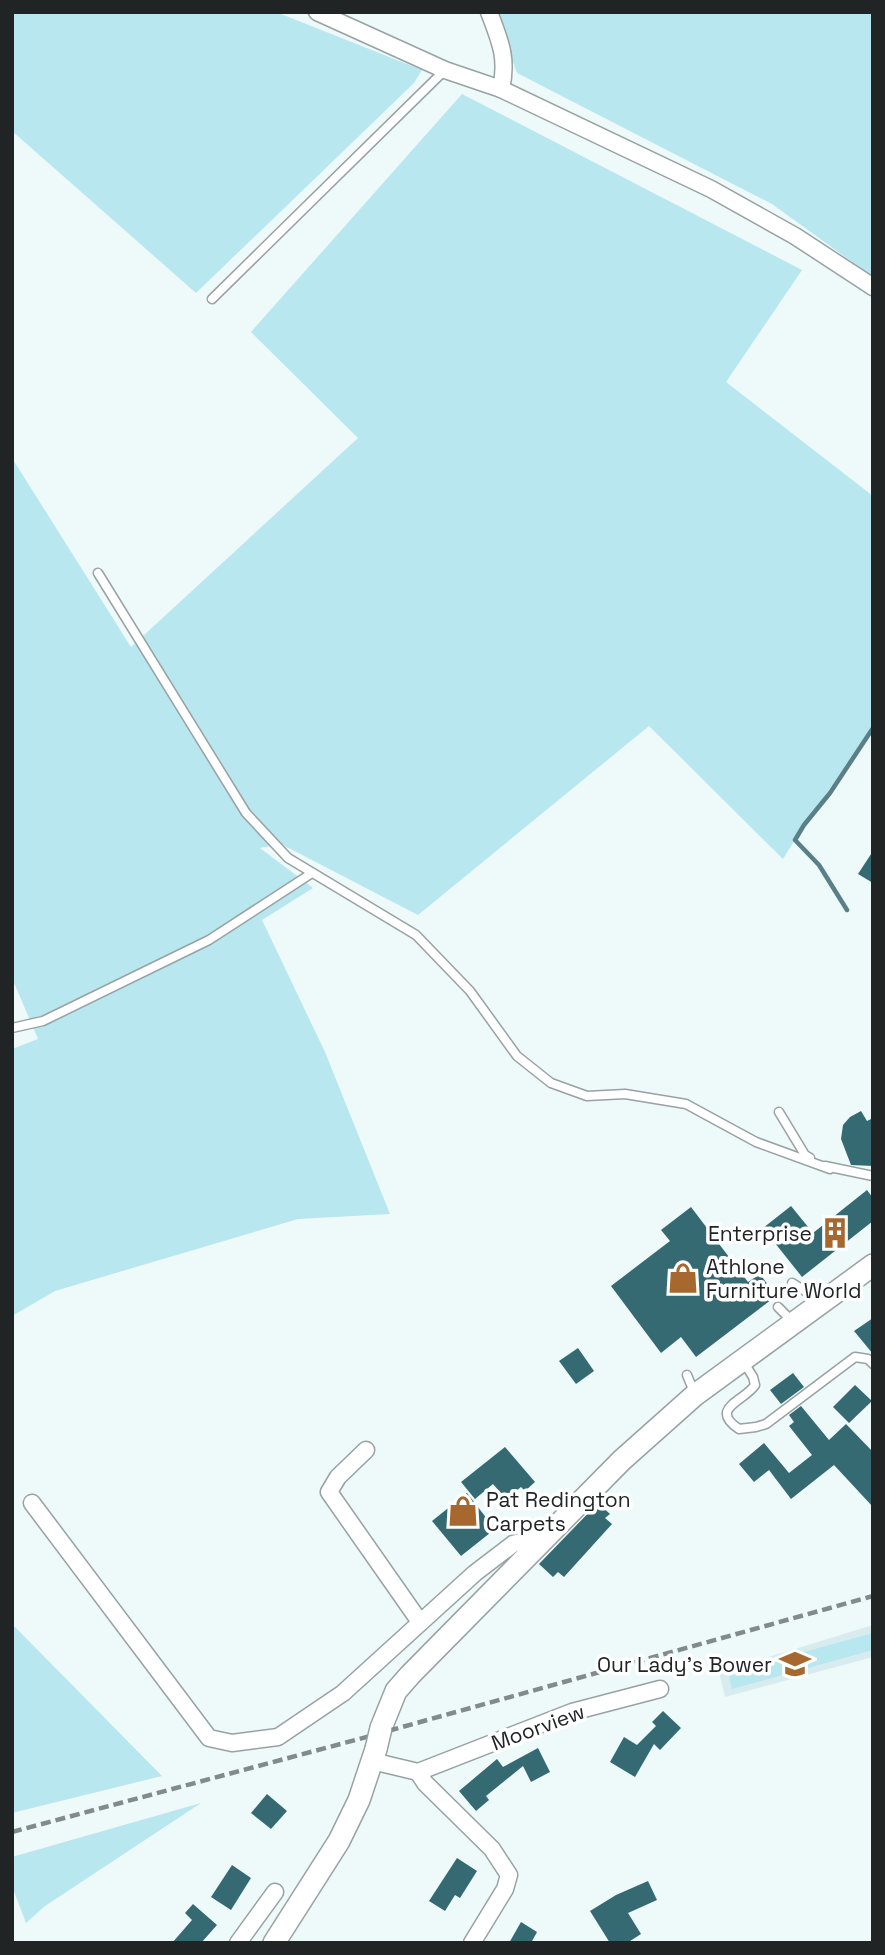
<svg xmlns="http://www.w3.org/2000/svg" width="885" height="1955" font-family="'Space Grotesk',sans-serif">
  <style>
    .built { fill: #d8ecef }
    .green { fill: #b8e7ef }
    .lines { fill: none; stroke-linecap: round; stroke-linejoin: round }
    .stream { stroke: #5a7f86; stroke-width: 4.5 }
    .building { fill: #366a72 }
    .service-casing { stroke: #98a2a3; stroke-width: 11 }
    .minor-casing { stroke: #98a2a3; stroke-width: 19 }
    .secondary-casing { stroke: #98a2a3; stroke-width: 24 }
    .service { stroke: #fff; stroke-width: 8 }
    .minor { stroke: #fff; stroke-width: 16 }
    .secondary { stroke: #fff; stroke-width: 21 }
    .rail { stroke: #838a8b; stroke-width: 4.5; stroke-dasharray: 10 5; stroke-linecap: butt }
    .secondary-bridge-casing { stroke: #98a2a3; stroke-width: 24; stroke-linecap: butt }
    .secondary-bridge { stroke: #fff; stroke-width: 21 }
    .labels { text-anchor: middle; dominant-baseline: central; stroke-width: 7; stroke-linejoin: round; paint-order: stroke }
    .poi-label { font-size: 21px; fill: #212425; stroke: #fff; text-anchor: end }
    .street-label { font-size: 21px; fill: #212425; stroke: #fff }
  </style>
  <rect width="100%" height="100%" fill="#eef9fa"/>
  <polygon class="built" points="873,1625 873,1657 725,1697 719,1672"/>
  <g class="green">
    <polygon points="12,12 276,12 422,70 414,83 196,293 12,131"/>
    <polygon points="495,12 873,12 873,277 772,204 517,73"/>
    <polygon points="462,94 802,270 726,382 873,496 873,728 804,825 783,859 649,726 418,915 281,844 260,848 313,888 262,920 325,1052 390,1214 298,1219 55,1291 12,1316 12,1049 38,1039 12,978 12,458 131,647 358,438 251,332"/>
    <polygon points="12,1624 162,1776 12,1813"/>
    <polygon points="873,1633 873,1650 732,1689 728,1673"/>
    <polygon points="201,1803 45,1906 26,1923 12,1886 12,1857"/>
  </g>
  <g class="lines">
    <polyline class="stream" points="847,910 819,865 795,840 804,825 830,793 873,728"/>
  </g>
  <g class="building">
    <polygon points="873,851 873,883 858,874"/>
    <polygon points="861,1111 867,1121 873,1118 873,1166 851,1165 841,1139 843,1125 850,1117"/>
    <polygon points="867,1190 873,1198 873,1221 802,1277 763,1228 791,1206 813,1233"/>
    <polygon points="691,1207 748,1282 760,1274 776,1296 696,1357 681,1337 661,1353 611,1286 670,1241 661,1230"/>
    <polygon points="873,1318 873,1354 854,1331"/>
    <polygon points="578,1348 594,1371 576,1384 559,1361"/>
    <polygon points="793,1373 804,1387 781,1404 770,1390"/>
    <polygon points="855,1385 872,1401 849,1423 833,1407"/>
    <polygon points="801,1406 829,1440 846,1424 873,1452 873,1507 834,1465 791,1499 769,1470 754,1482 739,1464 764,1443 789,1473 812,1455 789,1426 794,1422 789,1415"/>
    <polygon points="505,1447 535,1482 525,1491 521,1487 506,1499 493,1484 475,1499 461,1482"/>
    <polygon points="467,1493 495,1529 461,1556 432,1521"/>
    <polygon points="598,1503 610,1514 605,1518 612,1524 564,1577 558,1572 553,1577 539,1564"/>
    <polygon points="663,1711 681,1728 660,1750 654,1744 635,1777 610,1762 624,1737 637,1745 656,1726 652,1722"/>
    <polygon points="538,1748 550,1772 531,1782 523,1766 486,1796 489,1800 476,1811 459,1791 497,1759 503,1767"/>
    <polygon points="267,1794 287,1811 271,1829 251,1813"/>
    <polygon points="457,1858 477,1871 460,1898 455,1895 445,1911 429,1901"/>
    <polygon points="232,1865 251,1878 231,1910 211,1897"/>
    <polygon points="648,1881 657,1900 628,1913 641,1934 627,1943 610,1943 590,1911 616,1895"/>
    <polygon points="193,1904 217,1925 201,1943 172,1943 192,1920 185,1913"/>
    <polygon points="521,1922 537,1932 531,1943 509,1943"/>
  </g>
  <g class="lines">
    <defs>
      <g id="service">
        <polyline points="212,299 445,70"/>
        <polyline points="98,573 246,813 288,858 416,935 470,991 517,1056 551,1083 587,1096 625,1094 686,1104 756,1142 830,1169"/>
        <polyline points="12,1028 43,1021 209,940 312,873"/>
        <polyline points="779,1112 805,1155 810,1158"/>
        <polyline points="825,1166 873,1176"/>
        <polyline points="792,1283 820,1300"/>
        <polyline points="778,1307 793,1322"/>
        <path d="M 743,1361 L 753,1377 L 755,1385 C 745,1401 708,1408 739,1429 L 756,1427 L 766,1424 L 855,1357 L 868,1359 L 873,1364"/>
        <polyline points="687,1375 694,1392"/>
      </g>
      <g id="minor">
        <polyline points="317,12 445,70 501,89 711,189 795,236 873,287"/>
        <path d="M 489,12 C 500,41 508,58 501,89"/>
        <polyline points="366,1450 338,1477 329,1492 420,1622"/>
        <polyline points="32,1503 209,1738 232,1743 278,1737 343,1693 475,1573 513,1544 546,1535"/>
        <polyline points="372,1761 418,1772 572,1712 660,1689"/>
        <polyline points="418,1772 425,1783 492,1849 509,1875 505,1889 472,1943"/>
        <polyline points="238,1943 275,1892"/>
      </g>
      <g id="secondary">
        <polyline points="381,1728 396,1691 410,1675 622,1460 695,1395 873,1265"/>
        <polyline points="274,1943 339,1841 359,1800 376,1749"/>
      </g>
    </defs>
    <use href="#service" class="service-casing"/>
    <use href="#minor" class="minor-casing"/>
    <use href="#secondary" class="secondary-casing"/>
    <use href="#service" class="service"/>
    <use href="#minor" class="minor"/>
    <use href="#secondary" class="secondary"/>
    <polyline class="rail" points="12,1832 359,1739 873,1596"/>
    <defs>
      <polyline id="secondary-bridge" points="376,1749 381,1728"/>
    </defs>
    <use href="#secondary-bridge" class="secondary-bridge-casing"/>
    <use href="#secondary-bridge" class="secondary-bridge"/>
  </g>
  <defs>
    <symbol id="building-bare" viewBox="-9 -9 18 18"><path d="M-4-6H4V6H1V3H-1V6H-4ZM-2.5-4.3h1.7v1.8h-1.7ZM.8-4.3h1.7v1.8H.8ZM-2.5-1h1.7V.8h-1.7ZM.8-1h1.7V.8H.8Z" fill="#a76830" stroke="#fff" stroke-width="2.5" paint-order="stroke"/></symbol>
    <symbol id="shop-bare" viewBox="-9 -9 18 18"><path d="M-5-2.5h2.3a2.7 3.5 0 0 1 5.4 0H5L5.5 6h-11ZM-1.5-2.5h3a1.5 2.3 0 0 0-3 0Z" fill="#a76830" stroke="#fff" stroke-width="2.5" paint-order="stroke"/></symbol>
    <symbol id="school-bare" viewBox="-9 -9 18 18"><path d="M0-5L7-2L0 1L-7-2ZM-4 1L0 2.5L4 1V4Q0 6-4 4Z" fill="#a76830" stroke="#fff" stroke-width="2.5" paint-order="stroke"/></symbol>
  </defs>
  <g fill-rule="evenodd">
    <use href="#building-bare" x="813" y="1211" width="44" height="44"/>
    <use href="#shop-bare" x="661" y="1256" width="44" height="44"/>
    <use href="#shop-bare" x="441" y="1489" width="44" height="44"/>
    <use href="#school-bare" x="773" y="1642" width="44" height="44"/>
  </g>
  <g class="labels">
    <g class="poi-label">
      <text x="812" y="1233">Enterprise</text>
      <text x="706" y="1266" text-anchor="start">Athlone<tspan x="706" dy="24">Furniture World</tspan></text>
      <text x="486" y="1499" text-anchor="start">Pat Redington<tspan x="486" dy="24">Carpets</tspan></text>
      <text x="772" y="1664">Our Lady's Bower</text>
    </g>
    <g class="street-label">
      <text transform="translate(538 1727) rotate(-20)">Moorview</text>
    </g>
  </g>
  <rect width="885" height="1955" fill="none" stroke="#212425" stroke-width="28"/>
</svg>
